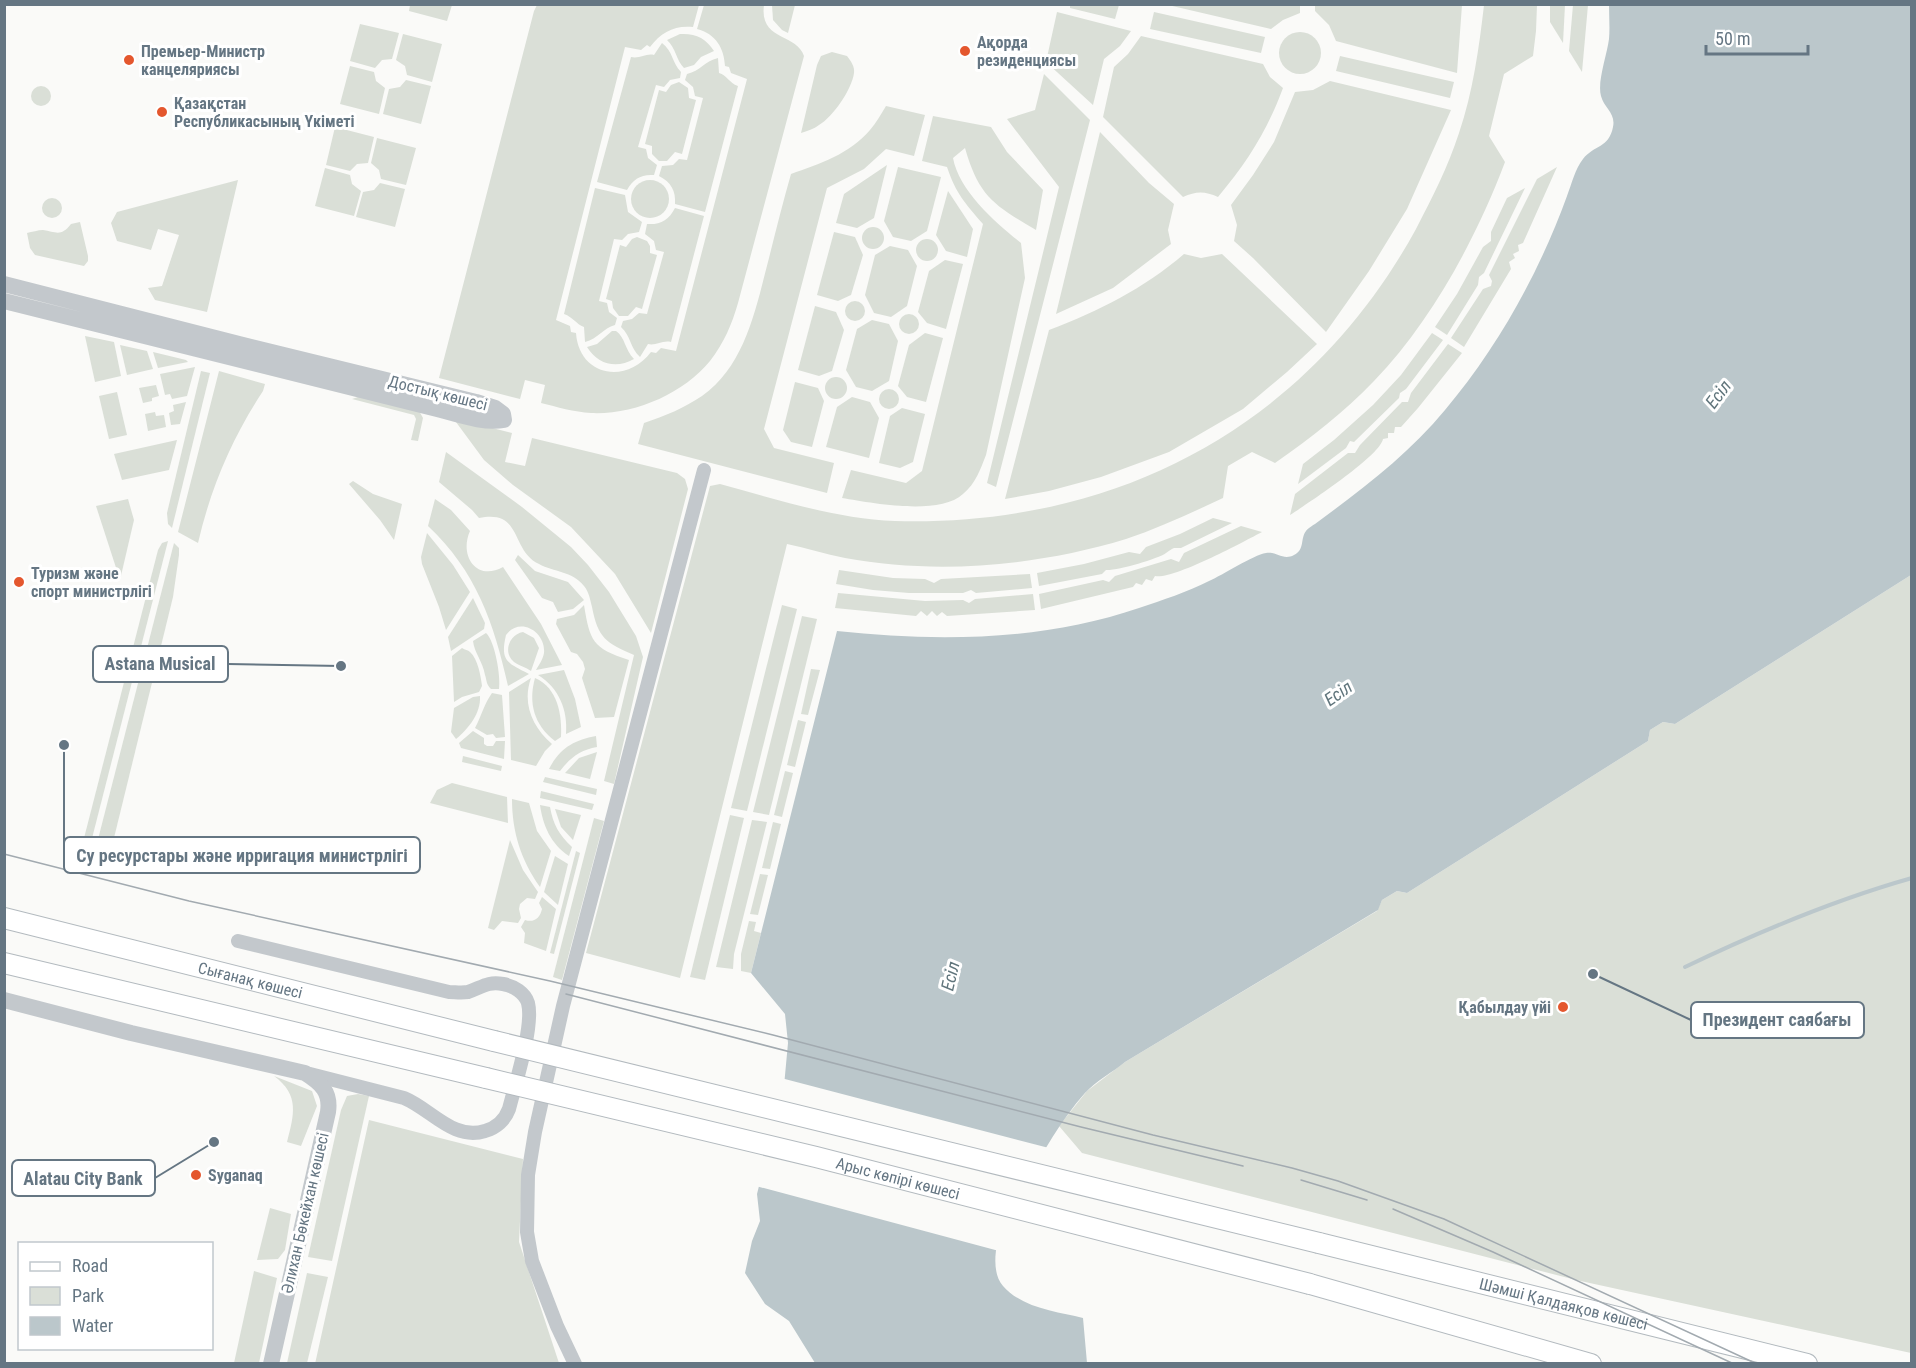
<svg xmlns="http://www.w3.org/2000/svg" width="1916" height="1368" font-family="'Roboto Condensed',sans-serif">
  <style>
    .green { fill: #dadfd7 }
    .water { fill: #bbc7cb }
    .pier { fill: #fafaf8 }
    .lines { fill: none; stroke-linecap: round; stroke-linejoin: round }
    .stream { stroke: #bbc7cb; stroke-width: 4 }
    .secondary-casing { stroke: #b3babf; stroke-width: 22 }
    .minor { stroke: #c3c8cc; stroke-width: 14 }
    .tertiary { stroke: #c3c8cc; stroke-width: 16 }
    .secondary { stroke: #fff; stroke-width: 20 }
    .tram { stroke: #a2aab0; stroke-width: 1.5 }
    .secondary-bridge-casing { stroke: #b3babf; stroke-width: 22; stroke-linecap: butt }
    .secondary-bridge { stroke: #fff; stroke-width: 20 }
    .poi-dot { fill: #e4572e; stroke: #fff; stroke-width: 2 }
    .labels { text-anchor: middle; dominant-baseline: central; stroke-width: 6; stroke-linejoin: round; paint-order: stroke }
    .poi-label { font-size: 16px; font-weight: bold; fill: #657683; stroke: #fff; text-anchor: start }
    .street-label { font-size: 16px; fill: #657683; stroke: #fff }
    .water-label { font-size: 18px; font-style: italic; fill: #60757c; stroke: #fff }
    .leader { fill: none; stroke: #657683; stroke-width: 2 }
    .callout-dot { fill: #657683; stroke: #fff; stroke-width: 2 }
    .callout { fill: #fff; stroke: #657683; stroke-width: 2 }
    .callout-label { font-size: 18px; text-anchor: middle; font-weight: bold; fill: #657683 }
  </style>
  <rect width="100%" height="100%" fill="#fafaf8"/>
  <g class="green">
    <polygon points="410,5 410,4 452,5 447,21 409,11"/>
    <path d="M 537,5 L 699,5 L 693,27 C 675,25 661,32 650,47 L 647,45 L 641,50 L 625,47 L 556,320 L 570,326 L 571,332 L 576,333 C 579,376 626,385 651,352 L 656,353 L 661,348 L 676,351 L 747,79 L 731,73 L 729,67 L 725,66 C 724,48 716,34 697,29 L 704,5 L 764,5 C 759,41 797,33 804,56 L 738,303 C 732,324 724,343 710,361 C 683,394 634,415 591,413 C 574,412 557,407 541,403 L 545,385 L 525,380 L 520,399 L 439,378 L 534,11 Z"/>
    <polygon points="772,5 795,5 788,33 782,30 773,20"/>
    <polygon points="1070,5 1070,4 1119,5 1115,19 1070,8"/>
    <polygon points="1168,5 1300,5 1300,13 1283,20 1271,29"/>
    <polygon points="1315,5 1462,5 1457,73 1336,41 1329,25 1315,11"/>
    <path d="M 1484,5 L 1537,5 L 1536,31 L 1533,56 L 1504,74 L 1489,136 L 1505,162 C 1476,239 1431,322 1374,381 C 1344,412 1311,438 1275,463 L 1252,452 L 1228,466 L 1223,498 C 1191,513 1159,528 1126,539 C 1037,566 937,575 845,558 C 825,554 806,548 787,544 L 680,978 L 586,953 L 710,486 L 720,484 C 776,499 836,519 895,521 C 1118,527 1308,426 1416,229 C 1432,198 1448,167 1459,133 C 1473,92 1479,48 1484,5 Z"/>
    <polygon points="1550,5 1565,5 1563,43 1550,22"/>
    <polygon points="1573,5 1588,5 1582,72 1569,51"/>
    <polygon points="1057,12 1131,31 1120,46 1104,59 1093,105 1046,62"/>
    <polygon points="1154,12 1265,37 1261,53 1150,29"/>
    <polygon points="360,24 399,33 392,59 382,60 375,68 350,61"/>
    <circle cx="1300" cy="53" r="21"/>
    <polygon points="403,34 442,44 432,82 407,75 405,66 396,60"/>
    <path d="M 680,34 C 695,33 706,38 714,51 L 701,57 L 694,65 L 684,68 C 676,60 676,48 667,40 Z"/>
    <path d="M 1141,36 L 1263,64 L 1270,77 L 1283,88 C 1267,131 1248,161 1218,197 C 1205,191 1196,191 1183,197 L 1103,117 L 1114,67 L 1128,54 Z"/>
    <path d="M 662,43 C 673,51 672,63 681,72 L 680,78 L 670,80 L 664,87 L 656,85 L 638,147 L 646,149 L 648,158 L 657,165 L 654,175 C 641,174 633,179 627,190 L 597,182 L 631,57 C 640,59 646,53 654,55 Z"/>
    <path d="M 832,52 L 847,56 C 851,61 855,67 854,73 C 852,89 833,117 819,125 C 814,129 807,131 801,133 L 817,65 L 821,56 Z"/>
    <polygon points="1340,56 1454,82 1450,98 1336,71"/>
    <path d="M 718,58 L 719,73 C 727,75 729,83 738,86 L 705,212 L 675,204 C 676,191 671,182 659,176 L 662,166 L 673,165 L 679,159 L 687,160 L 703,98 L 695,96 L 693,87 L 685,80 L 687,74 C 700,71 705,61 718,58 Z"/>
    <polygon points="350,66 374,72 376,81 385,88 379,114 340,104"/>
    <polygon points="1044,74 1090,120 996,487 987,483 1059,187 1007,119 1035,110"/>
    <polygon points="406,80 431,86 421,124 383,114 389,89 400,87"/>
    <polygon points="1330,81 1451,110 1407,209 1369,271 1326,332 1253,258 1234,241 1237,225 1231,205 1253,175 1274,142 1295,92 1313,90"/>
    <polygon points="679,82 688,88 689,98 696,100 682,154 675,152 667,161 659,161 652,154 652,146 645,144 659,90 666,92 671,85"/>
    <circle cx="41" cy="96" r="10"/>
    <path d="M 886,106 L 925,115 L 914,156 L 886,149 L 864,169 L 827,188 L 764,429 L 774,448 L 834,463 L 827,493 L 638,444 L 644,423 C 665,416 684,408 702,396 C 746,365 756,307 769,258 C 776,230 783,202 791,174 C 819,164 850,154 870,130 C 876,123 881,114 886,106 Z"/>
    <path d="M 933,116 L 991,127 L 1007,152 L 1043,190 L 1036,230 C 994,205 979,197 965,148 L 953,158 C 959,191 996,223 1021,243 L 1025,278 L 986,455 C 980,470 976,483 963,494 C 939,516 872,503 842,498 L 851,470 L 906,483 L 922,471 L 983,224 C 965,203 956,194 947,167 L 922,161 Z"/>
    <polygon points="335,127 374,137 368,163 357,164 350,171 326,165"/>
    <polygon points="1100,132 1149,183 1174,204 1168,230 1171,244 1113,288 1056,314"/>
    <polygon points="377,138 416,148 406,185 381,179 379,170 371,163"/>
    <polygon points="887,165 874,218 857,228 836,223 844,194"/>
    <polygon points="898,167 941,177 927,231 911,241 893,237 884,221"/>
    <polygon points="1557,167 1523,243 1518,245 1519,251 1513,254 1515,258 1509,262 1511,269 1464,347 1451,338 1483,289 1491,286 1492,281 1489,275 1537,179"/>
    <polygon points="325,168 350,175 352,184 361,191 354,216 315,206"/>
    <circle cx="650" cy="199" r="19"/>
    <polygon points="238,180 207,312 155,300 148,288 162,286 179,235 158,229 151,250 117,241 111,223 117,212"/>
    <polygon points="380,183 405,189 395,227 356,217 363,192 374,190"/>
    <path d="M 595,188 L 625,195 L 628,212 L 642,222 L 639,232 L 628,234 L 622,240 L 614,239 L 599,301 L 607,303 L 609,312 L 617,318 L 615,325 C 603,328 598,339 585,342 L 584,327 C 576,324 573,317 564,314 Z"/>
    <polygon points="1525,188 1484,273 1479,277 1478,285 1447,335 1435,327 1457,294 1483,247 1491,241 1491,232 1507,198"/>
    <polygon points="948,191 973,229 967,257 946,251 936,235"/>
    <circle cx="52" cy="208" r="10"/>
    <path d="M 675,208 L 704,216 L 671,342 C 662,340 656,346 648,344 L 640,357 C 630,348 631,336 621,327 L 623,321 L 632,319 L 639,313 L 647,314 L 664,252 L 656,250 L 654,241 L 645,234 L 647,224 C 660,225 669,220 675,208 Z"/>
    <path d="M 80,222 L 88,256 L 88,261 L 84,266 L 35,255 L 30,248 L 27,233 C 32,232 38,230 43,230 C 56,232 61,237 71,224 Z"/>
    <circle cx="873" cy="238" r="11"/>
    <polygon points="834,232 855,237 863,255 851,295 838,301 817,295"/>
    <polygon points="637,237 647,241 650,246 650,253 657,255 642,309 636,307 628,316 619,316 613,308 612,301 606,299 620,245 626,247 632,239"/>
    <circle cx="927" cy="250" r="11"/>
    <polygon points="890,246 908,250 917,266 907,306 891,317 874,313 865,295 875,255"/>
    <path d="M 1184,254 L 1201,258 L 1222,254 L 1317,344 L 1287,372 L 1243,409 L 1169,452 L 1101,477 L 1049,491 L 1005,499 L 1049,330 C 1099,311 1143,289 1184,254 Z"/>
    <polygon points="945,260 963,264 946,329 927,323 918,312 929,271"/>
    <circle cx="855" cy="311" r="10"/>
    <polygon points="815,306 836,312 844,330 832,371 819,376 798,370"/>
    <circle cx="909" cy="324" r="10"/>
    <polygon points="872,320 889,324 898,341 889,381 872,391 856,387 846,370 857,329"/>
    <path d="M 612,331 L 616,331 C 625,337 625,350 634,359 C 617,369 598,365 587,347 L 597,344 Z"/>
    <polygon points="925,333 943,338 926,402 907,397 898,386 909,345"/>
    <polygon points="1432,333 1443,340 1406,389 1400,393 1399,398 1354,442 1350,441 1346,448 1298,484 1303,464 1334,440 1373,405 1401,375"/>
    <polygon points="85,336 114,342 121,376 95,382"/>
    <path d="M 1448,344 L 1462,353 L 1418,408 L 1401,427 L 1395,427 L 1394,433 L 1388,433 L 1388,438 L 1383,439 C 1380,456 1307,504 1290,515 L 1295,494 L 1348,453 L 1355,453 L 1360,445 L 1402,402 L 1408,402 L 1411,393 Z"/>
    <polygon points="120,345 147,351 153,369 127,375"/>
    <polygon points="153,352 186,360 188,362 158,368"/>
    <polygon points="195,367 187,396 172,399 170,394 165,395 160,374"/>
    <polygon points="201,371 210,373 172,528 168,524 167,513"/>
    <path d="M 219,371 L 265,384 L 263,391 C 232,438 211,487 198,543 L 178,532 Z"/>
    <circle cx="836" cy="388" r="11"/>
    <polygon points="795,382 818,388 824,401 812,447 791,442 783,430"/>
    <polygon points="156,385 159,396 152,398 152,401 143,403 139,388"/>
    <circle cx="889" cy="399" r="10"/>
    <polygon points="117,392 127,435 109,439 99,396"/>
    <polygon points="361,396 418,409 423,418 418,441 411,440 416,419 414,415 352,399"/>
    <polygon points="852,397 870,402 879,418 869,458 826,447 837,407"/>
    <polygon points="186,402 180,424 171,425 169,413 174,411 173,405"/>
    <polygon points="902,408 925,414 913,462 900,468 879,463 890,416"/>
    <polygon points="155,412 156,416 164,415 166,427 148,431 145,414"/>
    <polygon points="453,418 512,433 505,462 525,466 532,438 677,473 685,479 688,489 651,633 615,574 571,527 513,485 484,460"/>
    <polygon points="177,440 169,470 122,480 114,454"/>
    <path d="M 446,452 L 522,507 L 571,547 L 588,565 L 609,592 L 636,636 L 643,657 L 614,784 L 604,781 L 634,655 C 606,643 598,638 592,607 C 590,599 589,592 584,586 C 572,571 554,572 539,564 C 510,550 523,509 479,518 L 472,510 L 439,482 Z"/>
    <polygon points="353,481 373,494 402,504 394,540 380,520 349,484"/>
    <polygon points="128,499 134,520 120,580 96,506"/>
    <path d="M 435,499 L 451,510 L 470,531 C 459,555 476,582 503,567 L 541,624 L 562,665 L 536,670 C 539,665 543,659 544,653 C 546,632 520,616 506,635 C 500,661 507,663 529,674 L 508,686 C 494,623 476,571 428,526 Z"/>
    <path d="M 1213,518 L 1232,523 L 1181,548 L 1174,548 C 1171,549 1169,551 1166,553 C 1158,559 1116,571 1106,570 L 1102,574 L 1039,586 L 1037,573 L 1084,564 L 1129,552 L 1140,554 L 1146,547 L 1180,534 Z"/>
    <path d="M 1241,526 L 1262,532 C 1243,542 1173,580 1155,576 L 1152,581 L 1146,579 L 1142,585 L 1136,583 L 1133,587 L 1041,609 L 1039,594 L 1103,580 L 1109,582 L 1115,576 L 1171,559 L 1179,562 L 1184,553 Z"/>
    <polygon points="427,533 453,565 470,592 446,630 439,607 422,564 421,557"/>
    <polygon points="168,541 88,854 85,854 82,851 83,842 158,550 162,543"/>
    <polygon points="174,543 179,548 179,555 173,597 113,842 95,851"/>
    <polygon points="518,555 535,571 568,582 584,600 573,609 558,612 553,602 542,598 515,560"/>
    <polygon points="839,570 893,578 925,579 934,583 941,579 1030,574 1032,588 976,593 971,590 963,593 909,593 873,590 836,584"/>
    <polygon points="1911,575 1911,1353 1576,1280 1082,1153 1059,1126 1087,1091 1125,1062 1377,911 1382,900 1397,891 1407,893 1648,741 1650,730 1663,722 1675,724"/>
    <polygon points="838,593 925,601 963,600 969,603 975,599 1033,594 1035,610 947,616 942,612 937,616 932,611 927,616 921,611 916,616 835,608"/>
    <polygon points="473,598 485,623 484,629 451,651 448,637"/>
    <path d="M 584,605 C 590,641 592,648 629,660 L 614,717 L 595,718 L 582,678 L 585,669 L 583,662 L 577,654 L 571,652 L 556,624 L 557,619 L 574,615 Z"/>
    <polygon points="782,605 797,609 747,811 731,808"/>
    <polygon points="802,616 817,619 769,815 753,812"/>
    <path d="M 523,632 L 534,638 L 539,648 L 531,671 C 526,667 519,666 514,662 C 502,652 510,634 523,632 Z"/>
    <path d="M 486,633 C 495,641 501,677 499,689 L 491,689 C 486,684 487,681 485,675 C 483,662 474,652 473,641 Z"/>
    <path d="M 462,648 C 465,650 468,650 470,652 C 478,659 481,677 482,686 L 479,692 L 462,697 L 454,702 L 452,656 Z"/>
    <polygon points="811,669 820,670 808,715 801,714"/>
    <path d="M 564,670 L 575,699 L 581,727 L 566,734 C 568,710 559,688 538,675 Z"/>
    <path d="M 531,678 C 522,703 532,727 552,744 L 545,751 L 536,766 L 511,760 L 509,692 Z"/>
    <path d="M 535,678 C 558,688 562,715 561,737 L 555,741 C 534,725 528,703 535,678 Z"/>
    <path d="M 492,693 L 502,695 L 505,737 L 496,738 L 493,734 L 487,735 L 475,728 C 482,715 484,704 492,693 Z"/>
    <path d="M 480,696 C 481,713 469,728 456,739 L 451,732 L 454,708 L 473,697 Z"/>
    <polygon points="798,720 806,722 795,767 787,765"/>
    <polygon points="473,731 484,738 484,744 487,746 493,746 496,741 505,741 504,759 461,748 459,743"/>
    <path d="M 596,736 L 597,747 C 580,750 570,758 560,771 L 549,769 C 560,748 574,740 596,736 Z"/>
    <polygon points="597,752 590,779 565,773 579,758"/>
    <polygon points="463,756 502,766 501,771 462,762"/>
    <polygon points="785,771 793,773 782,817 774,815"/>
    <polygon points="545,777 597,789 596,795 543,782"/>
    <polygon points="452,783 507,797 508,823 430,803 437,790"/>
    <polygon points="541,791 594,804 592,810 540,798"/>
    <path d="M 512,799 L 529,803 L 537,831 L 551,851 L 540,887 C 521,860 512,832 512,799 Z"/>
    <path d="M 540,805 L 550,807 C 553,824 559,835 572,847 L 569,856 C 551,844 543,826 540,805 Z"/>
    <polygon points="555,809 581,815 573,840 561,827"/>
    <polygon points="730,815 744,818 705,980 690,977"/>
    <polygon points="594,818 604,821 562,980 553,977"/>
    <polygon points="752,820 767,822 734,954 733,969 716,967"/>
    <polygon points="773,822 781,824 770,869 762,868"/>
    <polygon points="510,840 523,870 538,892 535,899 527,898 520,904 519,909 521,918 518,923 502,921 494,930 488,928"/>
    <polygon points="576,851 580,853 554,954 550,953"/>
    <polygon points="555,856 568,864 558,905 544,892"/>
    <polygon points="760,874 768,875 758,915 750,914"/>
    <path d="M 542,897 L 556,909 L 546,951 L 524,943 L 525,933 L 521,927 L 525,920 C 534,923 540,918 542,909 L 539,903 Z"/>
    <polygon points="749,921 756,922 754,931 761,933 751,973 741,971 741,954"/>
    <path d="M 274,1076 L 312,1091 L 317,1106 L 301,1146 L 287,1142 C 294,1115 300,1095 274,1076 Z"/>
    <polygon points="358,1094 369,1096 332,1261 308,1257 341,1110 347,1096"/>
    <polygon points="369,1120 523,1159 519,1242 559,1363 315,1364"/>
    <polygon points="270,1208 291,1214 285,1250 278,1259 257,1260"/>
    <polygon points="254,1271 277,1278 259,1363 234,1363"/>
    <polygon points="307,1273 328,1277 307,1363 287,1363"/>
  </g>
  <path class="water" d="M 1609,5 L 1911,5 L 1911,575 L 1675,724 L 1663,722 L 1650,730 L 1648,741 L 1407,893 L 1397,891 L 1382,900 L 1378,910 L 1125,1062 C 1113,1072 1096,1081 1085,1093 C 1061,1120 1043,1152 1025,1185 C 1018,1198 1009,1211 1003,1225 C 996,1242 990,1271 1003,1286 C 1022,1308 1057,1312 1083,1318 L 1087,1363 L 815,1363 L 789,1321 L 765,1304 L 745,1273 L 752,1241 L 760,1221 L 757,1194 L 784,1086 L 788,1043 L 785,1014 L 751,973 L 837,631 C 937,642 1043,641 1139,608 C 1163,600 1187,592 1209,581 C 1223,575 1253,555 1266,553 C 1276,551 1283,561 1294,555 C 1305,550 1300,539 1306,531 C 1307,529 1313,525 1315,524 C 1361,490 1408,455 1445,410 C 1498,347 1539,273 1567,196 C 1572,183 1575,169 1583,159 C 1594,145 1609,148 1613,127 C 1616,113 1604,108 1601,96 C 1597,82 1607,55 1609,39 C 1610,28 1609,16 1609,5 Z"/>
  <polygon class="pier" points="781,1078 1049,1148 1005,1226 999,1251 756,1186"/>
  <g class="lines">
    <path class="stream" d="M 1685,967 C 1758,932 1834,900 1912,878"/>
    <defs>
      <g id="secondary">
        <path id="s1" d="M 4,918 L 494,1041"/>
        <polyline points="4,963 486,1078"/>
        <path id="s2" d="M 1319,1243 L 1807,1364"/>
        <polyline points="1310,1284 1591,1364"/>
      </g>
    </defs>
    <use href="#secondary" class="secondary-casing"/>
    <g class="minor">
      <path d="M 238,941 L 449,992 C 455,992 461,993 468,992 C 481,988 487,981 503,984 C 514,986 525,993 528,1003 C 534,1026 515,1085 509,1109 C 505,1120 496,1128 485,1131 C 453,1141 431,1109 404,1098 L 310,1074"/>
      <polyline points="575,1364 557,1326 532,1261 527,1232 528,1175 535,1132 563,1006 704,470"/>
    </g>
    <g class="tertiary">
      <path d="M 4,284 L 239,344 L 476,402 L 495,408 L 503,414 L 504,420 C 482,424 455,413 433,408 L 4,301"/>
      <path d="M 4,1000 L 131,1033 L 305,1073 C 321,1083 331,1092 328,1112 L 271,1364"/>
    </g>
    <use href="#secondary" class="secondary"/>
    <g class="tram">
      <polyline points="4,854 189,901 550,981 773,1035 1153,1135 1292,1168 1338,1181 1444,1219 1757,1364"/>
      <polyline points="566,994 1081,1127 1243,1166"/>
      <polyline points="1301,1180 1367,1200"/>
      <polyline points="1393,1209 1493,1252 1734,1364"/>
    </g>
    <defs>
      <g id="secondary-bridge">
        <polyline points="494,1041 1319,1243"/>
        <path id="s3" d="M 486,1078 L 816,1157 L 1310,1284"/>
      </g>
    </defs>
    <use href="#secondary-bridge" class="secondary-bridge-casing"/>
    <use href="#secondary-bridge" class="secondary-bridge"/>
  </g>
  <g class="poi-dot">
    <circle cx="965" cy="51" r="6"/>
    <circle cx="129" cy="60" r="6"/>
    <circle cx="162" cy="112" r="6"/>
    <circle cx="19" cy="582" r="6"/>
    <circle cx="1563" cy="1007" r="6"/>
    <circle cx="196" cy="1175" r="6"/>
  </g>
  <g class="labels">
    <g class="poi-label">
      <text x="977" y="42">Ақорда<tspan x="977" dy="18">резиденциясы</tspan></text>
      <text x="141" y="51">Премьер-Министр<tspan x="141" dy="18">канцеляриясы</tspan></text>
      <text x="174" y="103">Қазақстан<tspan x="174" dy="18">Республикасының Үкіметі</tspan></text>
      <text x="31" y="573">Туризм және<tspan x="31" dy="18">спорт министрлігі</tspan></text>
      <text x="1551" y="1007" text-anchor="end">Қабылдау үйі</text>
      <text x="208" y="1175">Syganaq</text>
    </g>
    <g class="street-label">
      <text transform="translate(438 393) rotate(14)">Достық көшесі</text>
      <text stroke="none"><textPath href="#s1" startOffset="254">Сығанақ көшесі</textPath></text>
      <text stroke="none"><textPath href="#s3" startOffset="424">Арыс көпірі көшесі</textPath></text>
      <text transform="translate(305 1213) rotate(-77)">Әлихан Бөкейхан көшесі</text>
      <text stroke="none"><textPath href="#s2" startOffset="252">Шәмші Қалдаяқов көшесі</textPath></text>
    </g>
    <g class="water-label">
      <text transform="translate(1718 394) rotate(-53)">Есіл</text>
      <text transform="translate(1338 693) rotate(-35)">Есіл</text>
      <text transform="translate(950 976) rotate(-77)">Есіл</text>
    </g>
  </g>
  <path class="leader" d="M341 666L228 664M64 745L64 855M1593 974L1691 1020M214 1142L155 1178"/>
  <g class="callout-dot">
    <circle cx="341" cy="666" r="6"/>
    <circle cx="64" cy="745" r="6"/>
    <circle cx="1593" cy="974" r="6"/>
    <circle cx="214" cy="1142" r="6"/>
  </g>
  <g class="callout">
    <rect x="93" y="646" width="135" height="36" rx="6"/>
    <rect x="64" y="837" width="356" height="36" rx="6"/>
    <rect x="1691" y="1002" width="173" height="36" rx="6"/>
    <rect x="12" y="1160" width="143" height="36" rx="6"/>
  </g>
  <g class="callout-label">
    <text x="160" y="670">Astana Musical</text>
    <text x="242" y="862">Су ресурстары және ирригация министрлігі</text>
    <text x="1777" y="1026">Президент саябағы</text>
    <text x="83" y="1185">Alatau City Bank</text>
  </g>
  <rect width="1916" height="1368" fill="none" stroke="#657683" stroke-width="12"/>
  <rect x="18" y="1242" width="195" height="108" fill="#ffffff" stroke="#c1c8cd" stroke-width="1.5"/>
  <rect x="30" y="1262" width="30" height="9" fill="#ffffff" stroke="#c1c8cd" stroke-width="1.5"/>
  <text x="72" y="1272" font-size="18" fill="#657683">Road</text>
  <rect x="30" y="1287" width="30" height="18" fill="#dadfd7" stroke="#c1c8cd" stroke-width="1.5"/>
  <text x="72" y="1302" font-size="18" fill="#657683">Park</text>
  <rect x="30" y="1317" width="30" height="18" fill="#bbc7cb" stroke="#c1c8cd" stroke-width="1.5"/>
  <text x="72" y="1332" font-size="18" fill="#657683">Water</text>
  <path d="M1706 45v9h102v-9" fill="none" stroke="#657683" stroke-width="3"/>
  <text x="1715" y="45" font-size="18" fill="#657683" stroke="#ffffff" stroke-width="4.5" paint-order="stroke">50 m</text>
</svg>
